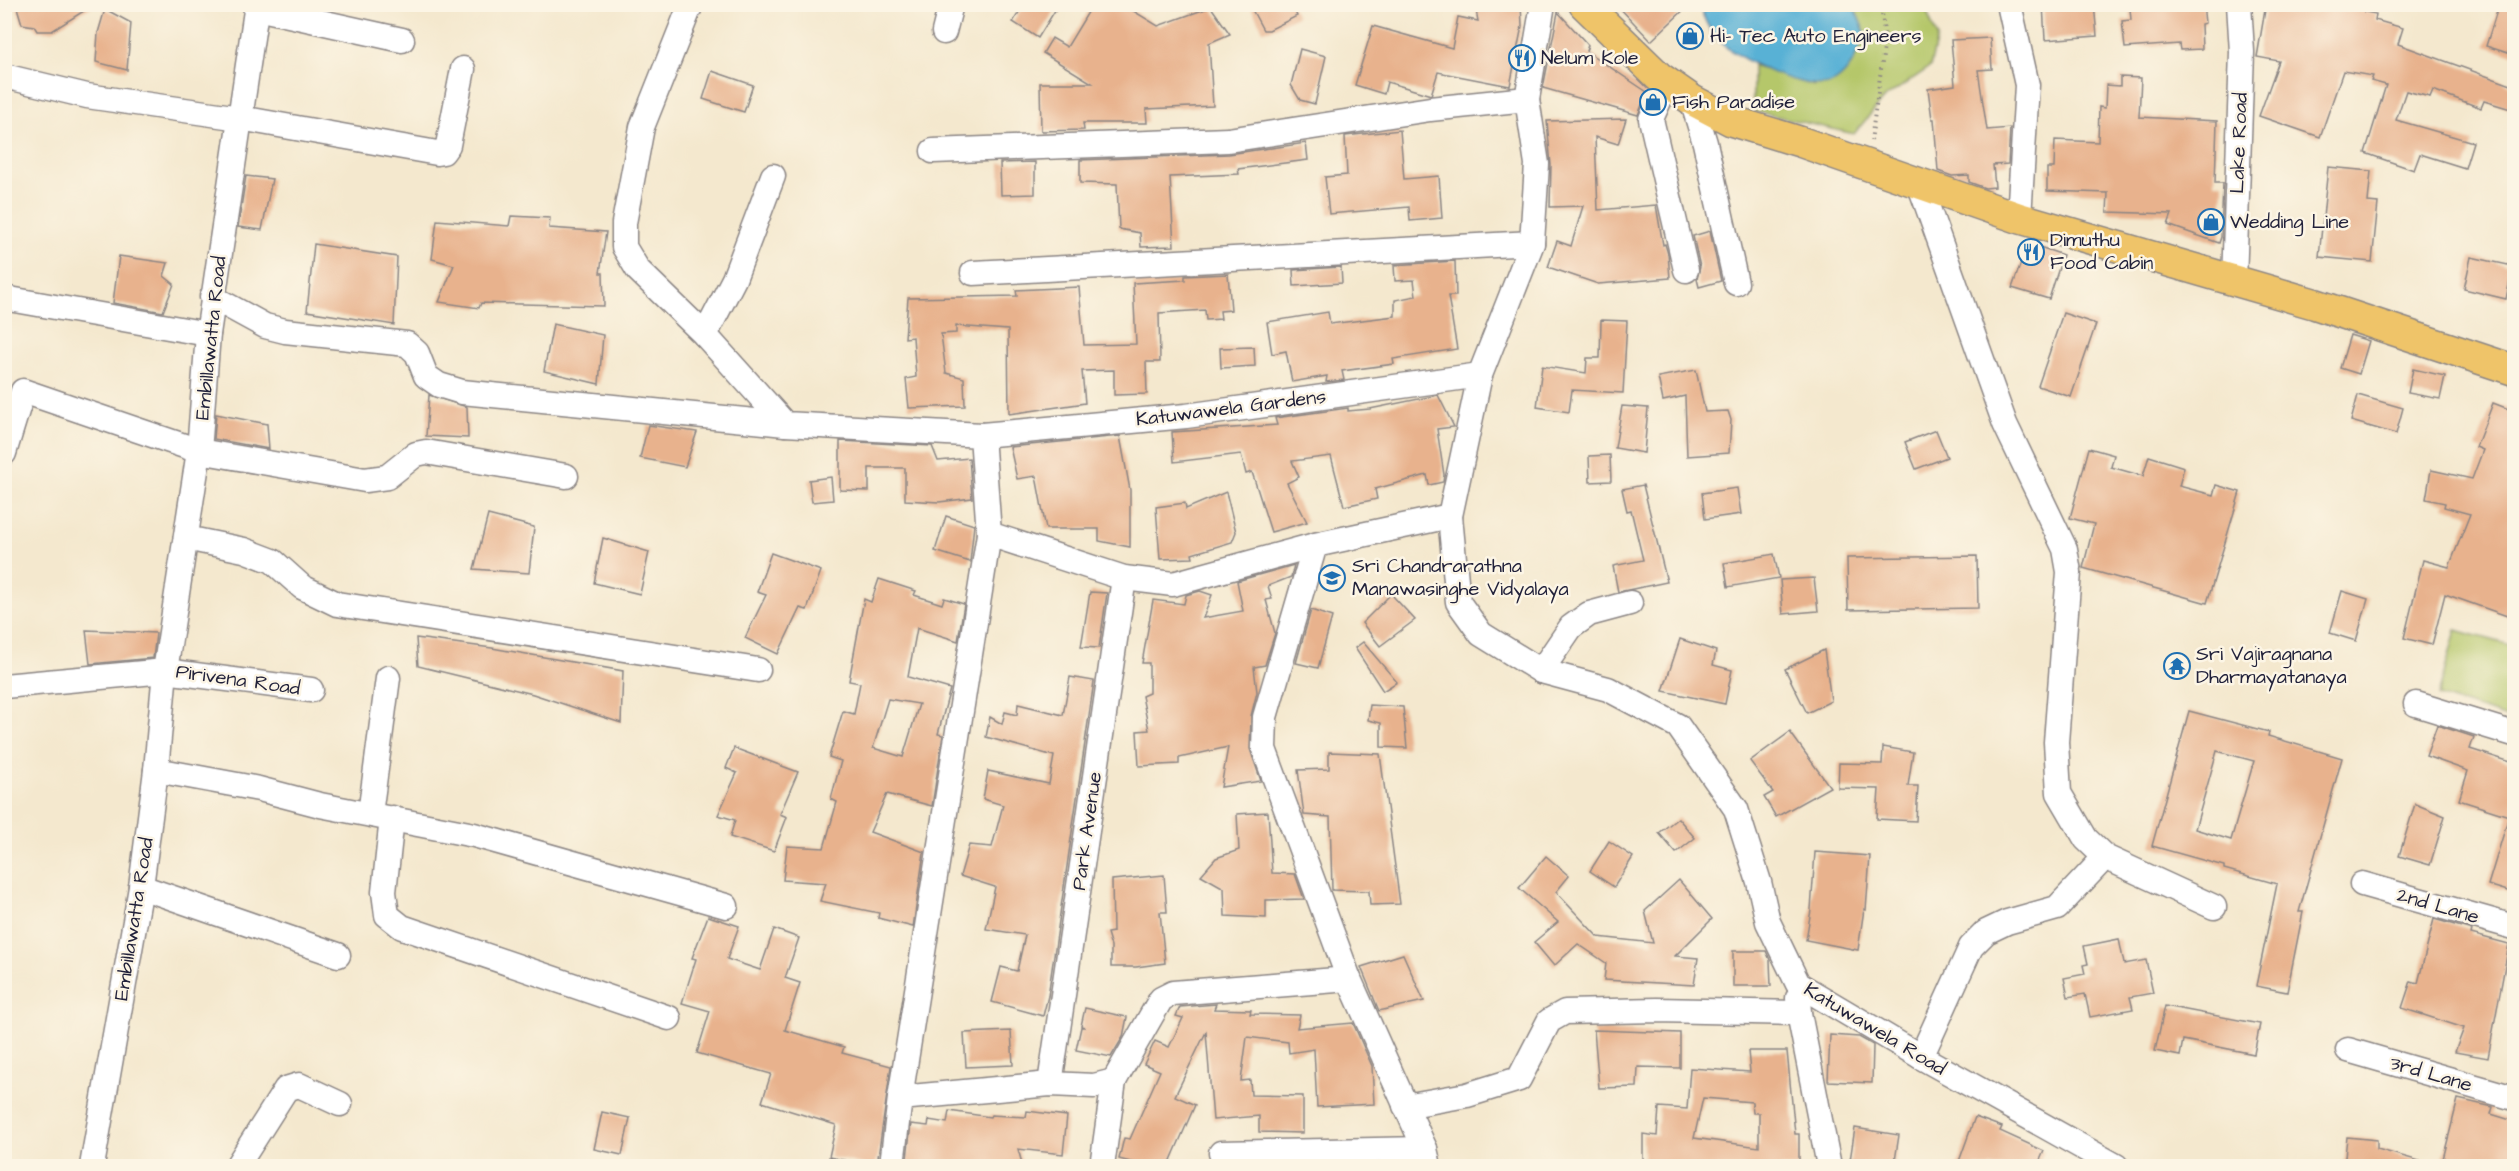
<svg xmlns="http://www.w3.org/2000/svg" width="2519" height="1171" font-family="'Architects Daughter',sans-serif">
  <style>
    .green { fill: #b5c76a; stroke: #6c7452; stroke-width: 1.5 }
    .water { fill: #58b1d5; stroke: #3d6a88; stroke-width: 1.5 }
    .building { fill: #e8b28d; fill-rule: evenodd }
    .lines { fill: none; stroke-linecap: round; stroke-linejoin: round }
    .minor-casing { stroke: #8b8584; stroke-width: 27 }
    .major-casing { stroke: #8b8584; stroke-width: 33 }
    .path { stroke: #8b8584; stroke-width: 4; stroke-dasharray: 1.5 4.5; stroke-linecap: butt }
    .minor { stroke: #fff; stroke-width: 24 }
    .major { stroke: #efc469; stroke-width: 30 }
    .labels { text-anchor: middle; dominant-baseline: central; stroke-width: 5; stroke-linejoin: round; paint-order: stroke }
    .poi-label { font-size: 20px; fill: #22223b; stroke: #fcf5e5; text-anchor: start }
    .street-label { font-size: 20px; fill: #22223b; stroke: #fcf5e5 }
  </style>
  <rect width="100%" height="100%" fill="#fcf5e5"/>
  <filter id="ink" filterUnits="userSpaceOnUse"><feTurbulence type="fractalNoise" baseFrequency=".0167" numOctaves="2"/><feDisplacementMap in="SourceGraphic" scale="12" xChannelSelector="R" yChannelSelector="G"/><feConvolveMatrix kernelMatrix="1 2 1 2 8 2 1 2 1" color-interpolation-filters="sRGB"/></filter>
  <filter id="wash" filterUnits="userSpaceOnUse"><feTurbulence type="fractalNoise" baseFrequency=".008" numOctaves="4" result="noise"/><feDisplacementMap in="SourceGraphic" scale="24" xChannelSelector="R" yChannelSelector="G"/><feGaussianBlur stdDeviation="1.35" result="paint"/><feColorMatrix in="noise" values="0 0 0 0 0 0 0 0 0 0 0 0 0 0 0 0 0 1.4 0 .05"/><feComposite in="paint" operator="in"/></filter>
  <g filter="url(#wash)">
    <rect width="100%" height="100%" fill="#f4e8ce"/>
    <g class="green">
      <polygon points="1853,5 1924,5 1937,37 1930,67 1883,99 1854,134 1753,111 1753,65 1814,86 1866,35"/>
      <polygon points="2456,630 2514,646 2514,720 2438,696"/>
    </g>
    <path class="water" d="M 1699,5 L 1853,5 L 1866,35 C 1858,51 1852,70 1836,81 C 1813,97 1732,58 1715,37 C 1707,27 1703,16 1699,5 Z"/>
    <g id="blocks">
      <g class="building">
        <polygon points="16,4 95,4 52,31 37,31 34,26 22,24"/>
        <polygon points="1024,4 1059,4 1038,38 1013,22"/>
        <polygon points="1093,4 1122,4 1158,26 1211,7 1230,34 1209,43 1213,106 1146,109 1147,123 1083,123 1084,130 1041,131 1040,83 1092,83 1043,53 1052,38 1067,47"/>
        <polygon points="1249,4 1291,4 1297,16 1269,30 1263,30"/>
        <polygon points="1475,4 1521,4 1522,26 1510,86 1438,72 1431,95 1387,82 1384,94 1355,85 1373,26 1452,48 1458,17 1478,21"/>
        <polygon points="1616,4 1690,4 1651,41"/>
        <polygon points="2043,4 2094,4 2097,36 2045,40"/>
        <polygon points="2167,4 2203,4 2205,23 2201,24 2202,49 2180,50 2179,44 2125,48 2122,21 2131,20 2130,9"/>
        <polygon points="2266,4 2367,4 2365,12 2376,14 2375,20 2403,28 2398,44 2514,86 2514,110 2484,101 2481,108 2433,90 2430,97 2406,91 2396,120 2473,142 2465,168 2420,154 2414,170 2365,153 2386,85 2371,81 2373,76 2343,71 2320,137 2259,116 2279,61 2257,57"/>
        <polygon points="2499,4 2514,4 2514,55 2486,46"/>
        <polygon points="105,9 131,23 127,70 96,62 98,33"/>
        <polygon points="1558,12 1588,45 1586,51 1647,92 1638,115 1543,88"/>
        <polygon points="1990,38 1992,69 1978,70 1987,130 2010,128 2008,164 1993,165 1995,187 1985,188 1969,182 1969,175 1952,176 1938,171 1934,119 1932,119 1928,89 1955,85 1951,40"/>
        <polygon points="1300,49 1326,56 1315,104 1300,100 1291,85"/>
        <polygon points="712,71 753,85 744,112 703,99"/>
        <polygon points="2120,77 2141,78 2139,117 2217,121 2215,183 2223,183 2221,237 2219,243 2168,225 2172,214 2107,212 2108,193 2047,191 2047,168 2054,168 2055,140 2098,142 2099,107 2105,108 2106,85 2120,86"/>
        <polygon points="1626,119 1618,144 1595,137 1598,210 1656,205 1663,245 1665,244 1668,254 1670,278 1598,284 1548,267 1557,241 1571,246 1583,206 1550,207 1551,165 1547,121"/>
        <polygon points="1400,130 1404,179 1439,176 1442,218 1410,221 1409,207 1329,214 1325,177 1347,175 1345,136"/>
        <polygon points="1306,143 1308,160 1238,169 1239,174 1170,177 1174,246 1141,247 1140,233 1119,229 1117,184 1080,183 1080,160 1229,154"/>
        <polygon points="1035,162 1035,194 1001,195 1000,163"/>
        <polygon points="2328,167 2371,171 2368,202 2378,203 2372,262 2319,257"/>
        <polygon points="246,176 272,179 262,230 238,227"/>
        <polygon points="511,216 550,218 549,228 606,232 600,273 603,273 604,306 481,303 479,308 439,302 454,265 432,259 437,220 509,226"/>
        <polygon points="1710,231 1721,281 1699,287 1697,279 1700,267 1693,236"/>
        <polygon points="2028,243 2063,255 2049,299 2012,288"/>
        <polygon points="314,244 397,257 394,325 307,311"/>
        <polygon points="119,256 168,263 164,276 174,284 163,312 113,303"/>
        <polygon points="2471,257 2513,266 2506,299 2464,289"/>
        <polygon points="1455,261 1456,296 1448,296 1457,349 1393,359 1394,364 1342,371 1344,380 1326,382 1327,376 1292,382 1286,351 1272,354 1267,322 1328,312 1330,324 1395,316 1395,300 1416,296 1414,280 1395,281 1394,265"/>
        <polygon points="1341,267 1342,283 1294,286 1293,270"/>
        <polygon points="1228,274 1231,310 1220,311 1221,319 1206,320 1205,310 1159,313 1160,362 1146,362 1147,394 1114,395 1114,370 1082,371 1085,403 1009,414 1008,330 956,326 956,333 941,334 946,373 964,378 965,406 909,408 906,379 916,377 913,337 905,338 908,298 1017,296 1016,290 1079,287 1084,345 1136,344 1133,283 1185,280 1185,276"/>
        <polygon points="2063,313 2096,324 2071,397 2038,386"/>
        <polygon points="1601,320 1627,321 1623,393 1572,390 1569,412 1537,407 1542,366 1586,373 1587,358 1600,358"/>
        <polygon points="553,324 603,335 599,384 544,371"/>
        <polygon points="2350,335 2369,341 2359,374 2340,368"/>
        <polygon points="1254,347 1255,366 1221,368 1220,348"/>
        <polygon points="2413,369 2445,376 2440,399 2408,393"/>
        <polygon points="1696,370 1705,412 1728,411 1731,420 1729,453 1687,456 1685,396 1663,401 1658,377"/>
        <polygon points="429,395 467,407 468,438 426,436"/>
        <polygon points="1438,395 1454,427 1437,429 1444,475 1443,482 1429,485 1427,475 1375,489 1377,499 1344,506 1331,456 1292,461 1299,477 1287,483 1307,522 1271,532 1252,472 1246,474 1241,454 1174,462 1172,432 1277,425 1275,418 1348,408 1348,411 1370,409"/>
        <polygon points="2358,395 2403,408 2396,434 2351,421"/>
        <polygon points="2493,403 2514,411 2514,604 2510,617 2445,594 2432,645 2404,638 2423,560 2449,567 2470,514 2444,507 2445,503 2426,499 2431,470 2472,479 2483,450 2476,447"/>
        <polygon points="1622,406 1648,408 1644,453 1615,448"/>
        <polygon points="216,414 267,424 269,449 214,439"/>
        <polygon points="648,425 697,432 685,467 640,458"/>
        <polygon points="1936,430 1947,457 1916,469 1905,442"/>
        <polygon points="1120,436 1130,490 1130,547 1099,541 1099,529 1046,529 1036,476 1017,479 1010,447"/>
        <polygon points="840,441 932,446 938,461 969,458 972,498 939,502 905,500 905,468 869,468 869,491 840,490"/>
        <polygon points="2089,448 2114,455 2111,467 2143,476 2149,456 2184,467 2179,486 2213,495 2216,485 2240,492 2207,603 2083,568 2094,524 2070,518"/>
        <polygon points="1610,455 1611,481 1590,482 1589,456"/>
        <polygon points="831,477 833,500 812,502 809,480"/>
        <polygon points="1643,485 1667,582 1618,592 1613,566 1643,560 1631,510 1627,511 1622,489"/>
        <polygon points="1737,488 1741,514 1705,519 1702,493"/>
        <polygon points="1226,492 1236,532 1232,542 1192,554 1193,558 1160,559 1156,507 1185,503 1186,509"/>
        <polygon points="488,515 534,527 529,573 474,569"/>
        <polygon points="946,516 974,525 970,562 935,551"/>
        <polygon points="603,538 649,552 640,594 594,583"/>
        <polygon points="771,553 821,571 807,610 800,608 778,654 745,638 766,595 757,592"/>
        <polygon points="1774,554 1779,578 1728,587 1724,563"/>
        <polygon points="1977,556 1978,608 1848,610 1847,558"/>
        <polygon points="1294,565 1291,577 1268,586 1272,599 1266,600 1275,633 1265,665 1254,667 1257,692 1251,716 1250,749 1261,781 1221,787 1228,747 1179,758 1179,764 1139,766 1137,731 1149,730 1142,696 1149,693 1149,663 1142,663 1153,600 1184,604 1186,595 1200,591 1212,595 1203,618 1243,611 1237,581"/>
        <polygon points="1814,578 1818,611 1783,614 1780,580"/>
        <path d="M 879,579 L 916,591 L 914,595 L 942,604 L 944,598 L 964,604 L 958,641 L 917,628 L 908,677 L 950,689 L 938,734 L 943,735 L 932,806 L 887,794 L 870,832 L 924,852 L 913,927 L 878,918 L 879,913 L 820,901 L 826,883 L 783,880 L 787,846 L 824,848 L 837,802 L 831,799 L 841,761 L 829,757 L 843,711 L 854,714 L 860,683 L 849,681 L 864,599 L 871,602 ZM 888,699 L 919,704 L 903,757 L 873,748 Z"/>
        <polygon points="2342,591 2368,599 2356,641 2330,633"/>
        <polygon points="1090,592 1107,593 1099,648 1081,647"/>
        <polygon points="1391,594 1415,620 1380,646 1362,623"/>
        <polygon points="1311,610 1332,617 1318,668 1296,663"/>
        <polygon points="86,630 156,633 153,658 90,664"/>
        <polygon points="416,638 492,648 623,671 621,723 533,694 418,666"/>
        <polygon points="1680,639 1716,651 1713,665 1732,670 1725,704 1663,691"/>
        <polygon points="1363,642 1397,682 1383,691 1355,648"/>
        <polygon points="1824,650 1831,701 1807,713 1785,669"/>
        <polygon points="1070,677 1094,681 1048,996 1043,1016 992,1002 1001,967 1017,971 1025,935 986,929 995,887 960,876 969,845 992,847 1003,805 983,799 988,771 1049,784 1054,756 986,737 990,717 1002,724 1005,712 1017,715 1018,704 1063,715"/>
        <polygon points="1370,705 1403,707 1407,748 1381,747 1381,723 1368,720"/>
        <path d="M 2189,711 L 2269,732 L 2268,736 L 2342,758 L 2299,912 L 2303,912 L 2287,992 L 2256,986 L 2277,884 L 2224,869 L 2224,866 L 2152,846 ZM 2217,751 L 2254,761 L 2231,840 L 2195,829 Z"/>
        <polygon points="2437,725 2474,737 2470,749 2514,763 2514,893 2488,885 2509,816 2459,800 2468,771 2426,756"/>
        <polygon points="1790,732 1830,787 1776,817 1764,797 1773,792 1750,761"/>
        <polygon points="1883,747 1913,752 1908,786 1918,786 1916,821 1877,819 1879,789 1838,788 1839,763 1882,764"/>
        <polygon points="734,748 798,772 780,814 787,817 774,851 730,837 735,820 718,815 737,773 726,768"/>
        <polygon points="1329,752 1380,754 1400,904 1370,905 1369,891 1332,890 1330,817 1304,815 1298,770 1329,769"/>
        <polygon points="2415,804 2445,816 2430,865 2399,856"/>
        <polygon points="1268,812 1272,873 1295,874 1304,899 1266,900 1266,918 1225,916 1224,888 1201,875 1216,858 1239,850 1237,814"/>
        <polygon points="1678,818 1695,838 1676,853 1659,833"/>
        <polygon points="1609,841 1633,857 1614,887 1590,871"/>
        <polygon points="1815,852 1870,856 1866,910 1864,909 1858,950 1806,940 1811,910"/>
        <polygon points="1546,856 1569,876 1556,892 1598,937 1653,943 1645,911 1679,880 1712,919 1675,956 1698,958 1694,985 1604,980 1606,963 1578,944 1554,966 1534,942 1558,922 1519,888"/>
        <polygon points="1164,875 1167,912 1160,912 1165,963 1136,967 1111,967 1111,946 1107,933 1113,932 1112,880"/>
        <polygon points="708,916 739,926 727,959 760,970 774,929 799,938 785,978 800,983 785,1030 844,1047 842,1053 891,1066 878,1157 875,1167 829,1157 836,1125 762,1102 771,1074 697,1053 710,1011 682,1003 696,959 692,958"/>
        <polygon points="2434,919 2472,930 2471,934 2509,944 2488,1058 2455,1052 2464,1028 2402,1008 2411,981 2418,983"/>
        <polygon points="2119,939 2124,964 2146,960 2153,993 2130,997 2133,1009 2090,1017 2085,994 2068,997 2064,978 2085,974 2083,965 2088,964 2084,946"/>
        <polygon points="1733,951 1766,951 1770,960 1771,986 1733,986"/>
        <polygon points="1403,954 1424,1001 1379,1011 1361,967"/>
        <polygon points="1216,1004 1214,1009 1251,1010 1250,1014 1300,1015 1297,1028 1353,1023 1372,1066 1374,1104 1317,1107 1314,1049 1289,1053 1288,1042 1247,1037 1241,1081 1250,1080 1251,1095 1303,1096 1303,1133 1259,1132 1259,1116 1213,1120 1206,1032 1175,1096 1195,1105 1168,1167 1149,1167 1119,1159 1124,1138 1130,1139 1160,1071 1144,1064 1155,1041 1169,1047 1183,1018 1176,1016 1180,1007"/>
        <polygon points="2165,1006 2260,1024 2254,1054 2183,1040 2180,1056 2155,1051"/>
        <polygon points="1085,1008 1127,1017 1123,1037 1111,1057 1076,1050 1081,1027 1085,1027 1081,1026"/>
        <polygon points="1594,1030 1680,1033 1680,1068 1638,1067 1637,1087 1599,1088"/>
        <polygon points="1011,1031 1013,1065 966,1067 964,1033"/>
        <polygon points="1830,1035 1859,1037 1873,1045 1872,1083 1828,1081"/>
        <path d="M 1748,1051 L 1787,1051 L 1795,1134 L 1799,1134 L 1799,1167 L 1643,1167 L 1643,1134 L 1657,1136 L 1659,1107 L 1687,1109 L 1690,1068 L 1750,1072 ZM 1703,1098 L 1752,1102 L 1753,1113 L 1759,1113 L 1759,1147 L 1694,1138 Z"/>
        <polygon points="2458,1099 2493,1107 2491,1114 2514,1121 2514,1167 2441,1167"/>
        <polygon points="949,1111 990,1117 991,1115 1026,1117 1027,1111 1067,1116 1063,1154 1018,1149 1023,1167 906,1167 911,1124 928,1126 929,1120 947,1123"/>
        <polygon points="602,1112 630,1118 622,1155 594,1149"/>
        <polygon points="1975,1117 2002,1127 2000,1131 2044,1151 2037,1167 1957,1167"/>
        <polygon points="1855,1128 1899,1135 1894,1167 1849,1167"/>
        <polygon points="2347,1137 2377,1140 2377,1149 2423,1162 2423,1167 2344,1167"/>
      </g>
    </g>
  </g>
  <g filter="url(#ink)">
    <use href="#blocks" fill-opacity="0" stroke="#8b8584" stroke-width="1.5"/>
    <g class="lines">
      <defs>
        <g id="minor">
          <polyline points="691,4 642,127 624,223 624,247 638,270 705,335 785,424 982,435 989,534 1124,578 1173,584 1315,545 1450,516"/>
          <polyline points="1543,4 1527,99 1537,164 1532,243 1480,375 1450,516 1458,602 1481,634 1541,671 1608,689 1678,726 1736,809 1759,882 1768,922 1798,984 1921,1057 2116,1166"/>
          <polyline points="2009,4 2027,85 2019,218"/>
          <polyline points="257,8 402,40"/>
          <polyline points="944,32 951,4"/>
          <polyline points="4,76 87,96 240,118 437,153 443,152 448,145 463,69"/>
          <polyline points="1667,83 1651,119 1686,270"/>
          <polyline points="1692,100 1705,143 1736,283"/>
          <polyline points="933,151 1228,140 1430,109 1527,99"/>
          <polyline points="1919,183 2005,424 2065,549 2069,572 2056,742 2059,793 2086,839 2105,857 2214,907"/>
          <polyline points="973,273 1532,243"/>
          <polyline points="2234,281 2242,52 2239,4"/>
          <polyline points="212,297 265,326 285,331 407,344 417,353 426,376 439,385 462,392 785,424"/>
          <polyline points="4,298 208,334"/>
          <polyline points="705,335 734,279 773,176"/>
          <polyline points="982,435 1186,416 1480,375"/>
          <polyline points="4,453 23,391 199,451 365,480 387,477 416,454 426,452 566,476"/>
          <polyline points="989,534 900,1098 1050,1084 1094,1086 1114,1081 1161,999 1173,993 1349,979"/>
          <polyline points="186,538 244,550 273,561 302,587 337,604 758,670"/>
          <polyline points="1315,545 1265,717 1264,749 1349,979 1425,1149 1429,1166"/>
          <polyline points="1541,671 1571,627 1589,614 1630,603"/>
          <polyline points="4,686 165,671 311,690"/>
          <polyline points="2416,704 2514,734"/>
          <polyline points="156,770 259,789 320,805 474,835 726,906"/>
          <polyline points="370,814 388,678"/>
          <polyline points="392,818 384,892 387,915 402,927 669,1018"/>
          <polyline points="2362,884 2514,927"/>
          <polyline points="141,887 338,955"/>
          <polyline points="1798,998 1799,1013 1829,1166"/>
          <polyline points="2348,1050 2514,1098"/>
          <polyline points="1921,1057 1971,947 1986,932 2007,922 2057,908 2105,857"/>
          <polyline points="1050,1084 1124,578"/>
          <polyline points="1405,1106 1467,1095 1519,1079 1549,1021 1565,1012 1657,1010 1799,1013"/>
          <polyline points="1221,1153 1425,1149"/>
          <polyline points="92,1166 141,887 156,770 165,671 199,451 208,334 257,4"/>
          <polyline points="237,1166 286,1089 299,1085 340,1104"/>
          <polyline points="889,1166 892,1164 900,1098"/>
          <polyline points="1102,1166 1114,1081"/>
        </g>
        <polyline id="major" points="1584,4 1659,77 1692,100 1732,121 1801,142 2019,218 2315,304 2514,370"/>
      </defs>
      <use href="#minor" class="minor-casing"/>
      <use href="#major" class="major-casing"/>
      <polyline class="path" points="1871,141 1885,41 1881,4"/>
      <use href="#minor" class="minor"/>
      <use href="#major" class="major"/>
    </g>
  </g>
  <defs>
    <symbol id="shop-ring" viewBox="-11 -11 22 22"><circle r="9.5" fill="#fcf5e5" stroke="#1f6fb2" stroke-width="1.5"/><path d="M-5-2.5h2.3a2.7 3.5 0 0 1 5.4 0H5L5.5 6h-11ZM-1.5-2.5h3a1.5 2.3 0 0 0-3 0Z" fill="#1f6fb2"/></symbol>
    <symbol id="restaurant-ring" viewBox="-11 -11 22 22"><circle r="9.5" fill="#fcf5e5" stroke="#1f6fb2" stroke-width="1.5"/><path d="M-5-6h1v4h1v-4h1v4h1v-4h1v5L-1.5 .5V6h-2V.5L-5-1ZM5-6V6H3V1.5H1.5Q1.5-4 5-6Z" fill="#1f6fb2"/></symbol>
    <symbol id="school-ring" viewBox="-11 -11 22 22"><circle r="9.5" fill="#fcf5e5" stroke="#1f6fb2" stroke-width="1.5"/><path d="M0-5L7-2L0 1L-7-2ZM-4 1L0 2.5L4 1V4Q0 6-4 4Z" fill="#1f6fb2"/></symbol>
    <symbol id="temple-ring" viewBox="-11 -11 22 22"><circle r="9.5" fill="#fcf5e5" stroke="#1f6fb2" stroke-width="1.5"/><path d="M0-6L5-2H3V0L6.5 2.5H4V6H1.5V3h-3V6H-4V2.5H-6.5L-3 0V-2H-5Z" fill="#1f6fb2"/></symbol>
  </defs>
  <g fill-rule="evenodd">
    <use href="#shop-ring" x="1675" y="21" width="30" height="30"/>
    <use href="#restaurant-ring" x="1507" y="43" width="30" height="30"/>
    <use href="#shop-ring" x="1638" y="87" width="30" height="30"/>
    <use href="#shop-ring" x="2196" y="207" width="30" height="30"/>
    <use href="#restaurant-ring" x="2016" y="237" width="30" height="30"/>
    <use href="#school-ring" x="1317" y="563" width="30" height="30"/>
    <use href="#temple-ring" x="2162" y="651" width="30" height="30"/>
  </g>
  <g class="labels">
    <g class="poi-label">
      <text x="1710" y="36">Hi- Tec Auto Engineers</text>
      <text x="1541" y="58">Nelum Kole</text>
      <text x="1672" y="102">Fish Paradise</text>
      <text x="2230" y="222">Wedding Line</text>
      <text x="2050" y="240">Dimuthu<tspan x="2050" dy="23">Food Cabin</tspan></text>
      <text x="1352" y="566">Sri Chandrarathna<tspan x="1352" dy="23">Manawasinghe Vidyalaya</tspan></text>
      <text x="2196" y="654">Sri Vajiragnana<tspan x="2196" dy="23">Dharmayatanaya</tspan></text>
    </g>
    <g class="street-label">
      <text transform="translate(2239 143) rotate(-88)">Lake Road</text>
      <text transform="translate(211 338) rotate(-84)">Embillawatta Road</text>
      <text transform="translate(1231 408) rotate(-7)">Katuwawela Gardens</text>
      <text transform="translate(238 680) rotate(8)">Pirivena Road</text>
      <text transform="translate(1087 831) rotate(-82)">Park Avenue</text>
      <text transform="translate(2438 906) rotate(16)">2nd Lane</text>
      <text transform="translate(134 919) rotate(-81)">Embillawatta Road</text>
      <text transform="translate(1875 1029) rotate(31)">Katuwawela Road</text>
      <text transform="translate(2431 1074) rotate(16)">3rd Lane</text>
    </g>
  </g>
  <rect width="2519" height="1171" fill="none" stroke="#fcf5e5" stroke-width="24"/>
</svg>
